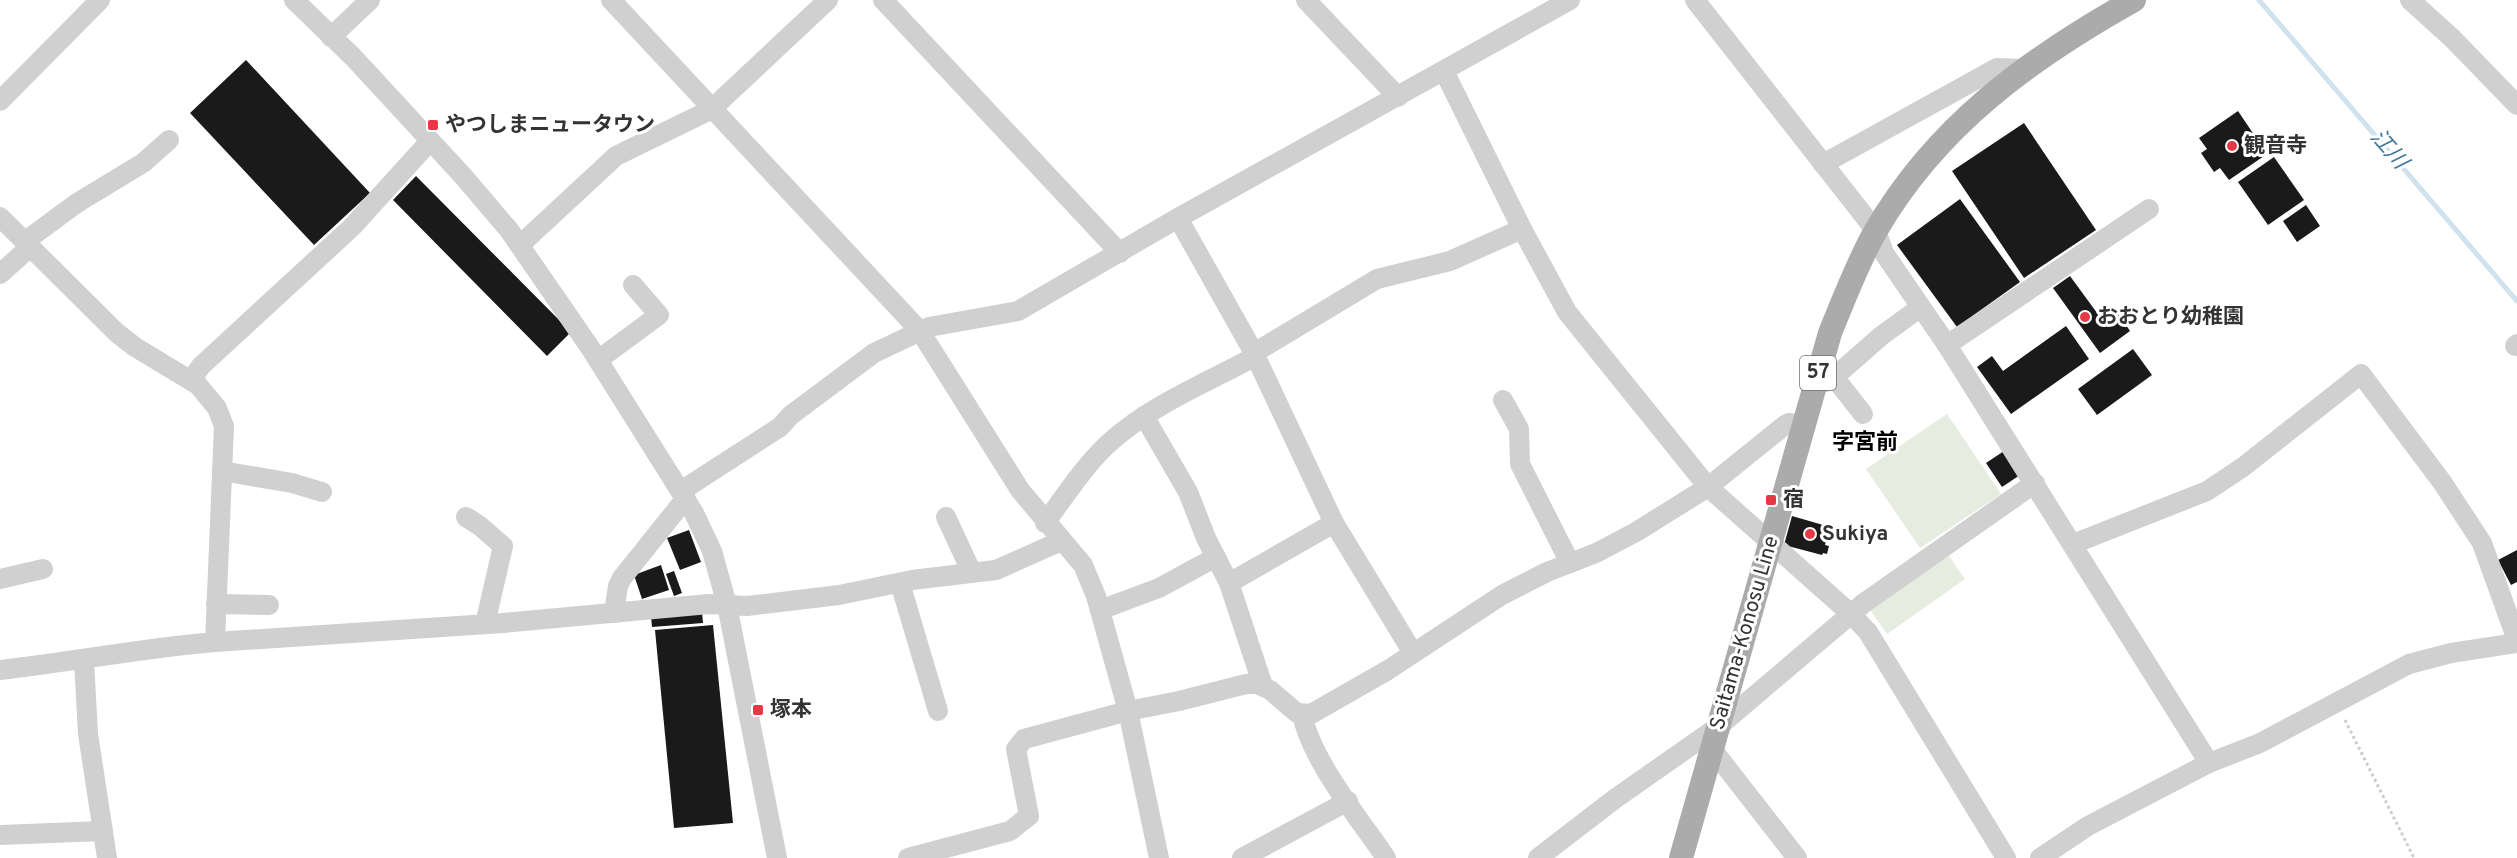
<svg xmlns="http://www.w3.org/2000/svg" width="2517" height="858" font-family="Overpass,'Noto Sans JP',sans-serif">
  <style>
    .green { fill: #e6ecdf }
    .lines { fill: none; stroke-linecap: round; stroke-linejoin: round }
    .stream { stroke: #cfe2ee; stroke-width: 5 }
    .building { fill: #1a1a1a }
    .path { stroke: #cdcdcd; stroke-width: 3; stroke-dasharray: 3 3; stroke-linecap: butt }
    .minor { stroke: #d0d0d0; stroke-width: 20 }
    .major { stroke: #ababab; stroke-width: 24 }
    .poi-dot { fill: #e63946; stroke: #fff; stroke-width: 2 }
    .labels { text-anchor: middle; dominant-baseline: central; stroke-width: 6; stroke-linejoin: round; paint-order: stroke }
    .shield { fill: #fff; stroke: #707070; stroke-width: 1.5 }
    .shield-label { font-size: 20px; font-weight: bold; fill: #333 }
    .poi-label { font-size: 21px; font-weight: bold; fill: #333; stroke: #fff; text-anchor: start }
    .street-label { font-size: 21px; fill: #333; stroke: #fff }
    .water-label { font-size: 22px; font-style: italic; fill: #3f7597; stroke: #fff }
    .neighbourhood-label { font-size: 22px; font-weight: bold; fill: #000; stroke: #fff }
  </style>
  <rect width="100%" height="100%" fill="#fff"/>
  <g class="green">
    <polygon points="1947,414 2001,494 1920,548 1866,469"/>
    <polygon points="1947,553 1965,579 1887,634 1869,608"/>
  </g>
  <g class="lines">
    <polyline class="stream" points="2259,0 2517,301"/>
  </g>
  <g class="building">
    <polygon points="246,60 370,193 314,245 190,113"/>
    <polygon points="2238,111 2267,154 2229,180 2220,168 2214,172 2201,153 2207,149 2199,138"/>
    <polygon points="2024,123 2096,230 2024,278 1952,171"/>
    <polygon points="2274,157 2304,200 2268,225 2238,182"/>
    <polygon points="416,176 571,332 547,356 393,200"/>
    <polygon points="1960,199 2020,282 1957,327 1897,245"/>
    <polygon points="2306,205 2320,226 2297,242 2283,221"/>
    <polygon points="2070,276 2100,317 2114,307 2130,331 2100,353 2053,288"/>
    <polygon points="2066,326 2089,359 2011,414 1977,367 1992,356 2003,371"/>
    <polygon points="2133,349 2152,375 2097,415 2078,389"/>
    <polygon points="2004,451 2020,475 2002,487 1986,463"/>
    <polygon points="1792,516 1830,527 1825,545 1829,546 1827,554 1823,553 1822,555 1784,545"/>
    <polygon points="689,530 701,562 680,570 667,538"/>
    <polygon points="2517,550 2517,582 2511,585 2498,560"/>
    <polygon points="661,565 669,590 642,599 634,575"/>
    <polygon points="674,571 682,593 674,596 666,574"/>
    <polygon points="702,612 703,623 652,627 651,616"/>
    <polygon points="713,625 733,823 674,828 655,630"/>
  </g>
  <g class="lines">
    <polyline class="path" points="2345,720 2414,858"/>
    <g class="minor">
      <polyline points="294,0 353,57 463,176 509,230 591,349 694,513 712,551 727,605 777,858"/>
      <polyline points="611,0 920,331 1020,490 1083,565 1096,596 1128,711 1159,858"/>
      <polyline points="883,0 1120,253"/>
      <polyline points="1306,0 1398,97"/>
      <polyline points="1695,0 1876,231 1884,253 1947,345 2209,763"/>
      <polyline points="2410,0 2453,39 2517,105"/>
      <polyline points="331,37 370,0"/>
      <polyline points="1444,71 1522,229 1567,312 1708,487 1851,614 1868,632 2006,858"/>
      <polyline points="0,101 100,0"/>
      <polyline points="1823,164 1997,68 2024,69"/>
      <polyline points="0,217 117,333 135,347 198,385 217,408 224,426 215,642"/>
      <polyline points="1178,218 1254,353 1334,523 1413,653"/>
      <polyline points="24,242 77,203 143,163 169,140"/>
      <polyline points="520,245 616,156 706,112 718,103 828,0"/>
      <polyline points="0,274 29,248"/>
      <polyline points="1947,345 2149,209"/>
      <polyline points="2515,346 2517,344"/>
      <polyline points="1254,353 1377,279 1450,261 1522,229"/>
      <polyline points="598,360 659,315 633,285"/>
      <polyline points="1834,377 1863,414"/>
      <polyline points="192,379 201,366 352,227 430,141"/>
      <polyline points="1816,381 1826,382 1831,380 1881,336 1921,307"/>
      <polyline points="1503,400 1519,429 1520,464 1570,563"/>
      <polyline points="1144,416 1188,492 1206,538 1229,583 1263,686"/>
      <polyline points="222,471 292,483 322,492"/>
      <polyline points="681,491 780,427 791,415 874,353 929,327 1018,311 1178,218 1570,0"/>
      <polyline points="466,517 480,526 503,546 485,624"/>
      <polyline points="946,517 972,573"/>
      <path d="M 1045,523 C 1065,496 1084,466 1109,443 C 1151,405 1206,383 1256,356"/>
      <polyline points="2073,544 2207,491 2243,467 2361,374 2442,482 2482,543 2517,640"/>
      <polyline points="0,579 43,569"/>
      <polyline points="900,583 938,711"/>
      <polyline points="1229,583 1334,523"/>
      <polyline points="216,604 269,605"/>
      <polyline points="1100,610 1159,588 1216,557"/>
      <polyline points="614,613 618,586 622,578 686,498"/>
      <polyline points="84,660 88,734 107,858"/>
      <path d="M 0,670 C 72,662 143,648 215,642 L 503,623 L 709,604 L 747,606 L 839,595 L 912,580 L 996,570 L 1061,541"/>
      <path d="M 1302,714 C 1311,760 1359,818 1386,858"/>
      <polyline points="1712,749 1797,858"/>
      <polyline points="0,835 103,831"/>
      <polyline points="908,858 1010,831 1029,816 1016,749 1024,739 1128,711 1179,701 1246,684 1257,684 1270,690 1297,713 1311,714 1388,670 1502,595 1547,572 1596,553 1636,532 1708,487 1785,425 1789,423 1802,425"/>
      <polyline points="1242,858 1348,801"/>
      <polyline points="1538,858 1616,798 1719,726 1864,603 2035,483"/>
      <polyline points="2040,858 2088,826 2209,763 2260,743 2409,664 2451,653 2517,643"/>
    </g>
    <path class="major" d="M 1681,858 L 1830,333 C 1844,299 1857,264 1875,232 C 1936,126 2029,59 2134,0"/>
  </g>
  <g class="poi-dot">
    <rect x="427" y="119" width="12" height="12" rx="3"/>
    <circle cx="2232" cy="146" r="6"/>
    <circle cx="2085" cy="317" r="6"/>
    <rect x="1765" y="494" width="12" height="12" rx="3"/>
    <circle cx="1810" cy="534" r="6"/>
    <rect x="752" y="704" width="12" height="12" rx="3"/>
  </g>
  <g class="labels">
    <rect class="shield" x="1800" y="356" width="36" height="34" rx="4.5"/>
    <g class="shield-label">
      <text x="1818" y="373">57</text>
    </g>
    <g class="poi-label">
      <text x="445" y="125">やつしまニュータウン</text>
      <text x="2244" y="146">観音寺</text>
      <text x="2097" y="317">おおとり幼稚園</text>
      <text x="1783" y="500">宿</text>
      <text x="1822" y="534">Sukiya</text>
      <text x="770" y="710">塚本</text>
    </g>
    <g class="street-label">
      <text transform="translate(1745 633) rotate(-74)">Saitama-Konosu Line</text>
    </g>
    <g class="water-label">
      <text transform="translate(2388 150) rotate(49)">江川</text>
    </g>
    <g class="neighbourhood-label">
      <text x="1865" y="443">字宮前</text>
    </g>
  </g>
</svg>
